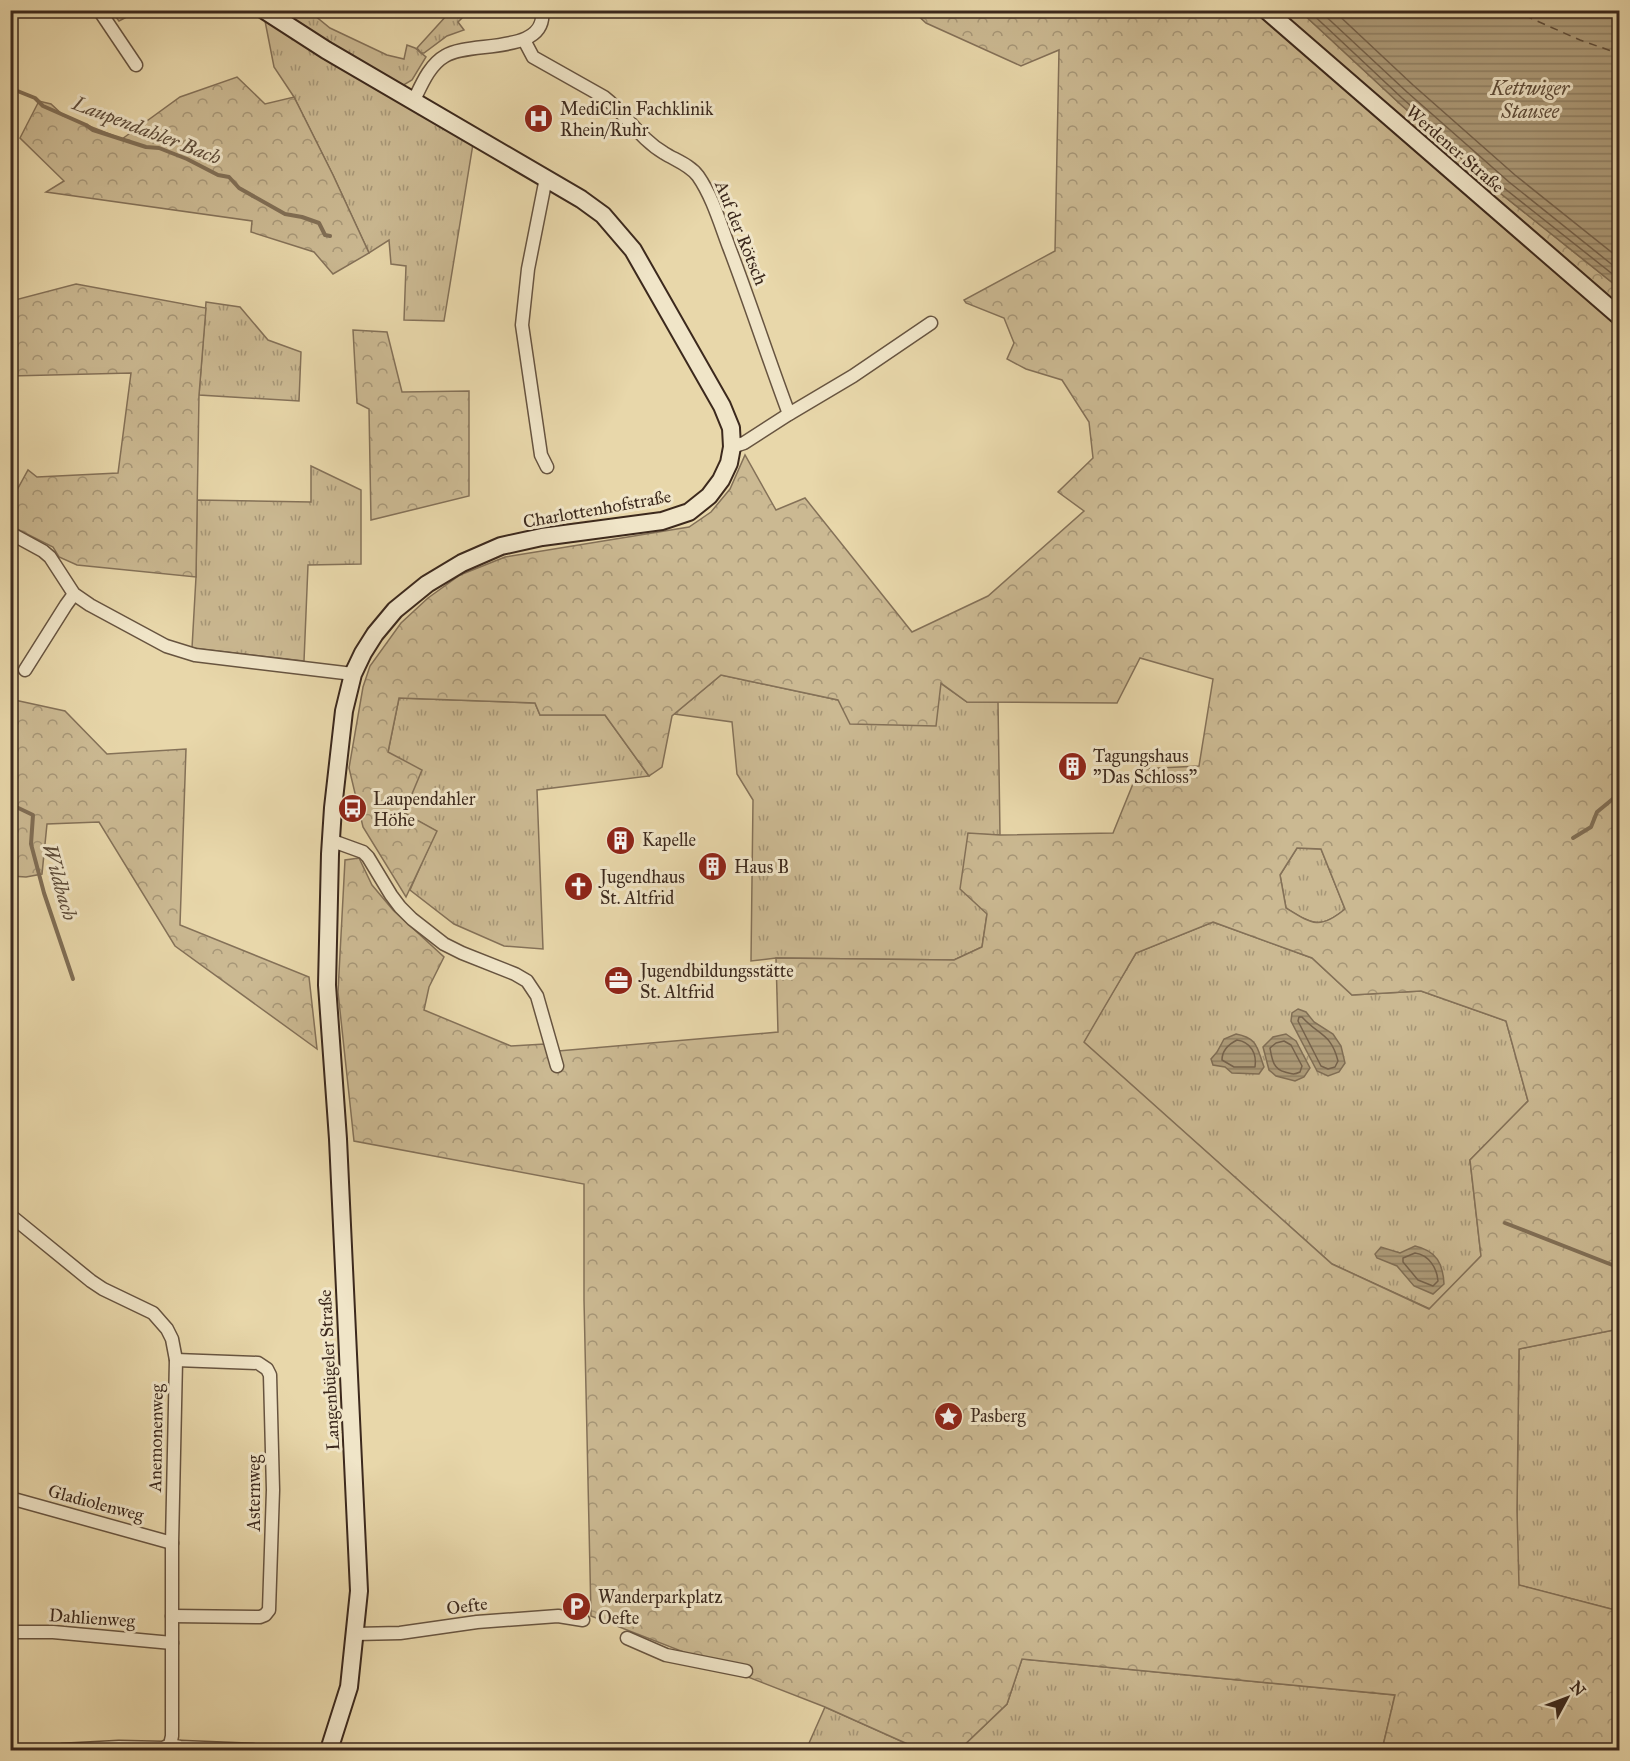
<svg xmlns="http://www.w3.org/2000/svg" width="1630" height="1761" font-family="'IM FELL Great Primer',serif">
  <style>
    .grass { fill: url(#grass-tufts); stroke: #847158; stroke-width: 1.5 }
    .forest { fill: url(#forest-crowns); stroke: #847158; stroke-width: 1.5; fill-rule: evenodd }
    .water { fill: url(#water-rules); stroke: #806e55; stroke-width: 1.5 }
    .lines { fill: none; stroke-linecap: round; stroke-linejoin: round }
    .shore { stroke: #75624c; stroke-width: 1.5 }
    .stream { stroke: #806e55; stroke-width: 4 }
    .ferry { stroke: #5e4c39; stroke-width: 1.5; stroke-dasharray: 8 6; stroke-linecap: butt }
    .minor-casing { stroke: #675440; stroke-width: 15 }
    .secondary-casing { stroke: #3c291d; stroke-width: 20 }
    .minor { stroke: #f0e5c8; stroke-width: 12 }
    .secondary { stroke: #f0e5c8; stroke-width: 16 }
    .labels { text-anchor: middle; dominant-baseline: central; stroke-width: 6; stroke-linejoin: round; paint-order: stroke }
    .poi-label { font-size: 18px; fill: #3c291d; stroke: #f0e5c8; text-anchor: start }
    .street-label { font-size: 18px; fill: #3c291d; stroke: #f0e5c8 }
    .water-label { font-size: 20px; font-style: italic; fill: #5e4c39; stroke: #f0e5c8 }
  </style>
  <defs>
    <pattern id="grass-tufts" width="24" height="20" patternUnits="userSpaceOnUse" patternTransform="scale(1.5)"><rect width="24" height="20" fill="#cbb992"/><path d="M3 7l-1-3M5 7V3M7 7l1-3M15 17l-1-3M17 17v-4M19 17l1-3" fill="none" stroke="#a69677"/></pattern>
    <pattern id="forest-crowns" width="20" height="18" patternUnits="userSpaceOnUse" patternTransform="scale(1.5)"><rect width="20" height="18" fill="#cbb992"/><path d="M2 6a3 3 0 1 1 6 0M12 15a3 3 0 1 1 6 0" fill="none" stroke="#a69677"/></pattern>
    <pattern id="water-rules" width="6" height="5" patternUnits="userSpaceOnUse" patternTransform="scale(1.5)"><rect width="6" height="5" fill="#ae9c7a"/><path d="M0 2.5h6" fill="none" stroke="#8f7f63"/></pattern>
  </defs>
  <rect width="100%" height="100%" fill="#e8d7aa"/>
  <filter id="stains"><feTurbulence type="fractalNoise" baseFrequency=".00333" numOctaves="4"/><feColorMatrix values="0 0 0 0 .2 0 0 0 0 .09 0 0 0 0 .02 0 0 0 .5 -.17"/></filter>
  <radialGradient id="worn" r=".72"><stop offset=".6" stop-color="#630" stop-opacity="0"/><stop offset="1" stop-color="#630" stop-opacity=".3"/></radialGradient>
  <g class="grass">
    <polygon points="111,11 138,11 119,21"/>
    <polygon points="277,11 309,11 330,28 387,55 404,59 407,45 415,48 426,57 412,80 402,86 369,68"/>
    <polygon points="443,11 459,11 465,15 458,22 464,30 447,36 424,53 421,53 417,48 447,15"/>
    <polygon points="265,21 473,144 444,321 404,320 406,266 391,264 389,240 369,253 333,175 294,97 274,67"/>
    <polygon points="206,302 240,307 268,340 301,352 299,401 199,395"/>
    <polygon points="311,466 361,490 361,564 308,565 304,661 192,648 196,577 197,500 311,502"/>
    <polygon points="721,675 838,700 940,683 967,702 998,702 1000,835 968,834 1002,894 987,914 982,947 954,960 776,958 751,961 753,800 737,774 732,722 674,714"/>
    <polygon points="399,698 535,703 540,715 605,715 649,776 537,790 543,949 504,946 454,924 410,890 436,831 404,813 388,752"/>
    <path d="M 1297,848 L 1321,849 L 1345,909 C 1320,930 1312,924 1286,908 L 1280,875 Z"/>
    <polygon points="1213,922 1312,958 1352,995 1421,991 1506,1021 1528,1101 1470,1160 1481,1256 1430,1309 1332,1264 1083,1042 1136,953"/>
    <polygon points="1619,1329 1619,1611 1518,1585 1517,1511 1519,1349"/>
    <polygon points="1022,1659 1395,1695 1382,1750 959,1750 1007,1704"/>
    <polygon points="825,1707 921,1750 806,1750"/>
  </g>
  <g class="forest">
    <path d="M 913,11 L 1262,11 L 1619,321 L 1619,1329 L 1519,1349 L 1517,1511 L 1519,1585 L 1619,1611 L 1619,1750 L 1382,1750 L 1395,1695 L 1022,1659 L 1007,1704 L 959,1750 L 921,1750 L 825,1707 L 591,1616 L 584,1300 L 584,1184 L 354,1141 L 338,992 L 345,860 L 359,858 L 372,885 L 393,910 L 444,957 L 429,987 L 424,1010 L 511,1046 L 545,1044 L 558,1051 L 778,1032 L 776,958 L 954,960 L 982,947 L 987,914 L 960,889 L 968,833 L 1000,835 L 1113,833 L 1139,769 L 1199,766 L 1213,679 L 1140,658 L 1117,703 L 967,702 L 941,683 L 936,726 L 850,724 L 838,700 L 721,675 L 672,716 L 662,767 L 649,776 L 605,715 L 540,715 L 535,703 L 399,698 L 388,752 L 422,770 L 404,813 L 437,831 L 406,897 L 363,827 L 349,768 L 363,687 L 370,666 L 401,623 L 428,598 L 460,575 L 505,557 L 689,527 L 711,512 L 730,489 L 745,455 L 776,510 L 805,498 L 912,632 L 988,596 L 1084,511 L 1058,492 L 1093,458 L 1089,422 L 1062,380 L 1026,369 L 1007,359 L 1014,343 L 1004,318 L 966,303 L 964,300 L 1055,251 L 1059,50 L 1021,66 L 926,23 ZM 1297,848 L 1321,849 L 1345,909 C 1320,930 1312,924 1286,908 L 1280,875 ZM 1213,922 L 1312,958 L 1352,995 L 1421,991 L 1506,1021 L 1528,1101 L 1470,1160 L 1481,1256 L 1429,1309 L 1332,1264 L 1084,1042 L 1136,953 Z"/>
    <polygon points="1274,11 1300,11 1398,102 1500,193 1619,288 1619,308"/>
    <polygon points="237,77 265,104 294,97 333,175 369,253 333,274 314,252 251,232 252,221 46,192 64,181 20,138 39,101 51,104 64,116 122,139 180,97"/>
    <polygon points="76,284 206,308 199,395 196,577 77,565 59,557 53,547 11,526 11,501 28,470 37,477 118,473 131,373 11,376 11,301"/>
    <polygon points="353,330 387,332 402,392 469,391 469,496 371,520 369,409 357,403"/>
    <polygon points="10,699 65,711 107,754 186,749 180,925 309,977 317,1049 175,946 99,822 47,824 42,874 26,877 11,876"/>
  </g>
  <g class="water">
    <polygon points="1300,11 1619,11 1619,288 1500,193 1398,102"/>
    <polygon points="1298,1009 1306,1012 1314,1022 1333,1034 1341,1046 1345,1063 1339,1072 1328,1076 1317,1071 1291,1021 1292,1013"/>
    <path d="M 1236,1034 C 1258,1038 1257,1048 1264,1067 L 1259,1074 L 1232,1073 L 1225,1067 L 1213,1065 L 1211,1059 L 1217,1052 L 1224,1039 Z"/>
    <polygon points="1286,1034 1296,1041 1310,1068 1304,1077 1295,1081 1276,1076 1269,1070 1263,1047 1273,1037"/>
    <path d="M 1415,1246 C 1437,1251 1443,1264 1444,1284 L 1433,1294 L 1414,1286 L 1397,1266 L 1377,1258 L 1375,1254 L 1381,1247 L 1400,1253 Z"/>
  </g>
  <g class="lines">
    <g class="shore">
      <polyline points="1308,10 1402,98 1504,188 1620,280"/>
      <polyline points="1319,10 1407,92 1509,182 1620,271"/>
      <polyline points="1333,10 1413,85 1515,175 1620,259"/>
      <path d="M 1299,1017 L 1302,1017 C 1319,1036 1331,1033 1338,1061 L 1335,1067 L 1328,1069 L 1321,1066 L 1298,1021 Z"/>
      <path d="M 1237,1040 C 1251,1042 1257,1054 1255,1067 L 1234,1067 L 1222,1060 C 1222,1050 1229,1044 1237,1040 Z"/>
      <path d="M 1284,1041 L 1291,1045 L 1302,1066 L 1300,1072 C 1294,1075 1292,1074 1285,1072 C 1273,1069 1272,1059 1270,1048 L 1276,1043 Z"/>
      <path d="M 1415,1253 C 1429,1255 1437,1268 1438,1281 L 1433,1286 L 1418,1280 L 1403,1262 L 1403,1258 Z"/>
    </g>
    <g class="stream">
      <polyline points="10,88 35,98 43,106 86,125 93,130 146,147 159,148 187,159 218,175 229,177 239,188 285,214 302,217 319,223 325,235 330,236"/>
      <polyline points="10,804 33,815 31,844 44,893 73,979"/>
      <polyline points="1573,838 1591,827 1597,812 1620,793"/>
      <polyline points="1505,1223 1620,1268"/>
    </g>
    <polyline class="ferry" points="1512,10 1580,40 1620,54"/>
    <defs>
      <g id="minor">
        <polyline points="99,10 136,65"/>
        <path d="M 524,40 L 533,57 L 604,97 C 626,114 640,139 664,153 C 675,160 690,165 698,176 C 712,196 720,223 729,247 C 750,302 768,358 789,414"/>
        <path d="M 413,102 C 421,86 429,65 445,56 C 469,40 548,56 542,10"/>
        <polyline points="546,178 528,269 522,325 541,455 547,467"/>
        <polyline points="732,447 744,443 789,414 853,376 931,323"/>
        <polyline points="10,533 43,551 50,557 74,594 90,605 166,646 195,655 353,674"/>
        <polyline points="25,670 66,605 74,594"/>
        <polyline points="330,840 363,852 368,857 391,895 400,907 412,919 444,944 462,953 515,974 527,981 537,996 557,1066"/>
        <polyline points="10,1215 91,1281 103,1289 153,1313 167,1329 172,1339 176,1360 172,1543 172,1736 170,1745"/>
        <polyline points="10,1498 172,1543"/>
        <polyline points="172,1616 260,1617 265,1615 269,1610 273,1490 270,1375 267,1369 258,1363 176,1360"/>
        <polyline points="10,1632 53,1632 172,1643"/>
        <polyline points="355,1634 400,1633 477,1622 558,1616 583,1620"/>
        <polyline points="627,1638 666,1655 746,1671"/>
        <polyline points="62,1750 119,1747 163,1748 170,1745 180,1747 253,1750"/>
      </g>
      <g id="secondary">
        <polyline points="264,10 326,50 581,199 603,215 633,250 722,406 731,428 732,447 729,463 721,480 709,496 689,512 662,521 542,537 501,546 462,563 427,584 395,610 375,634 363,653 353,674 344,711 333,808 330,854 327,985 338,1139 359,1591 349,1687 329,1750"/>
        <polyline points="1266,10 1620,317"/>
      </g>
    </defs>
    <use href="#minor" class="minor-casing"/>
    <use href="#secondary" class="secondary-casing"/>
    <use href="#minor" class="minor"/>
    <use href="#secondary" class="secondary"/>
  </g>
  <defs>
    <symbol id="hospital-disc" viewBox="-11 -11 22 22"><circle r="9.5" fill="#8f2418" stroke="#f0e5c8"/><path d="M-5-5h3v3.5h4V-5h3V5h-3V1.5h-4V5h-3Z" fill="#fff"/></symbol>
    <symbol id="building-disc" viewBox="-11 -11 22 22"><circle r="9.5" fill="#8f2418" stroke="#f0e5c8"/><path d="M-4-6H4V6H1V3H-1V6H-4ZM-2.5-4.3h1.7v1.8h-1.7ZM.8-4.3h1.7v1.8H.8ZM-2.5-1h1.7V.8h-1.7ZM.8-1h1.7V.8H.8Z" fill="#fff"/></symbol>
    <symbol id="bus-disc" viewBox="-11 -11 22 22"><circle r="9.5" fill="#8f2418" stroke="#f0e5c8"/><path d="M-5-6H5V4H4V6H2V4H-2V6H-4V4H-5ZM-3.5-4V0h7V-4ZM-3.5 1.2v1.5H-2V1.2ZM2 1.2v1.5H3.5V1.2Z" fill="#fff"/></symbol>
    <symbol id="church-disc" viewBox="-11 -11 22 22"><circle r="9.5" fill="#8f2418" stroke="#f0e5c8"/><path d="M-1.2-6h2.4v3.5h3.3v2.4h-3.3V6h-2.4V-.1h-3.3v-2.4h3.3Z" fill="#fff"/></symbol>
    <symbol id="office-disc" viewBox="-11 -11 22 22"><circle r="9.5" fill="#8f2418" stroke="#f0e5c8"/><path d="M-6-3h4V-5.5h4V-3h4V5H-6ZM-1-4.5V-3h2v-1.5ZM-6 0V1H6V0Z" fill="#fff"/></symbol>
    <symbol id="sight-disc" viewBox="-11 -11 22 22"><circle r="9.5" fill="#8f2418" stroke="#f0e5c8"/><path d="M0-6L1.8-2.2L6-1.7L2.9 1.2L3.7 5.4L0 3.3L-3.7 5.4L-2.9 1.2L-6-1.7L-1.8-2.2Z" fill="#fff"/></symbol>
    <symbol id="parking-disc" viewBox="-11 -11 22 22"><circle r="9.5" fill="#8f2418" stroke="#f0e5c8"/><path d="M-3.5-5.5H1a3.5 3.5 0 0 1 0 7H-1V5.5H-3.5ZM-1-3.4V-.6H.8a1.4 1.4 0 0 0 0-2.8Z" fill="#fff"/></symbol>
  </defs>
  <g fill-rule="evenodd">
    <use href="#hospital-disc" x="522" y="102" width="33" height="33"/>
    <use href="#building-disc" x="1056" y="750" width="33" height="33"/>
    <use href="#bus-disc" x="336" y="792" width="33" height="33"/>
    <use href="#building-disc" x="604" y="824" width="33" height="33"/>
    <use href="#building-disc" x="696" y="850" width="33" height="33"/>
    <use href="#church-disc" x="562" y="870" width="33" height="33"/>
    <use href="#office-disc" x="602" y="964" width="33" height="33"/>
    <use href="#sight-disc" x="932" y="1400" width="33" height="33"/>
    <use href="#parking-disc" x="560" y="1590" width="33" height="33"/>
  </g>
  <g class="labels">
    <g class="poi-label">
      <text x="560" y="109">MediClin Fachklinik<tspan x="560" dy="21">Rhein/Ruhr</tspan></text>
      <text x="1093" y="756">Tagungshaus<tspan x="1093" dy="21">"Das Schloss"</tspan></text>
      <text x="373" y="799">Laupendahler<tspan x="373" dy="21">Höhe</tspan></text>
      <text x="642" y="840">Kapelle</text>
      <text x="734" y="867">Haus B</text>
      <text x="600" y="877">Jugendhaus<tspan x="600" dy="21">St. Altfrid</tspan></text>
      <text x="640" y="971">Jugendbildungsstätte<tspan x="640" dy="21">St. Altfrid</tspan></text>
      <text x="970" y="1416">Pasberg</text>
      <text x="598" y="1597">Wanderparkplatz<tspan x="598" dy="21">Oefte</tspan></text>
    </g>
    <g class="street-label">
      <text transform="translate(1455 149) rotate(41)">Werdener Straße</text>
      <text transform="translate(741 233) rotate(68)">Auf der Rötsch</text>
      <text transform="translate(597 509) rotate(-10)">Charlottenhofstraße</text>
      <text transform="translate(329 1370) rotate(-93)">Langenbügeler Straße</text>
      <text transform="translate(156 1438) rotate(-89)">Anemonenweg</text>
      <text transform="translate(254 1493) rotate(-90)">Asternweg</text>
      <text transform="translate(96 1503) rotate(15)">Gladiolenweg</text>
      <text transform="translate(467 1606) rotate(-7)">Oefte</text>
      <text transform="translate(92 1618) rotate(4)">Dahlienweg</text>
    </g>
    <g class="water-label">
      <text x="1530" y="88">Kettwiger<tspan x="1530" dy="23">Stausee</tspan></text>
      <text transform="translate(147 130) rotate(21)">Laupendahler Bach</text>
      <text transform="translate(60 882) rotate(74)">Wildbach</text>
    </g>
  </g>
  <rect width="1630" height="1761" fill="none" stroke="#e8d7aa" stroke-width="36"/>
  <rect x="12" y="12" width="1606" height="1737" fill="none" stroke="#3c291d" stroke-width="3"/>
  <rect x="18" y="18" width="1594" height="1725" fill="none" stroke="#3c291d" stroke-width="1.5"/>
  <g transform="translate(1567 1698) rotate(49)" stroke="#f0e5c8" stroke-width="4.5" paint-order="stroke">
  <path d="M0-4.5L10 22L0 15L-10 22Z" fill="#3c291d"/>
  <text y="-9" font-size="16" font-weight="bold" text-anchor="middle" fill="#3c291d">N</text>
  </g>
  <rect width="100%" height="100%" filter="url(#stains)"/>
  <rect width="100%" height="100%" fill="url(#worn)"/>
</svg>
